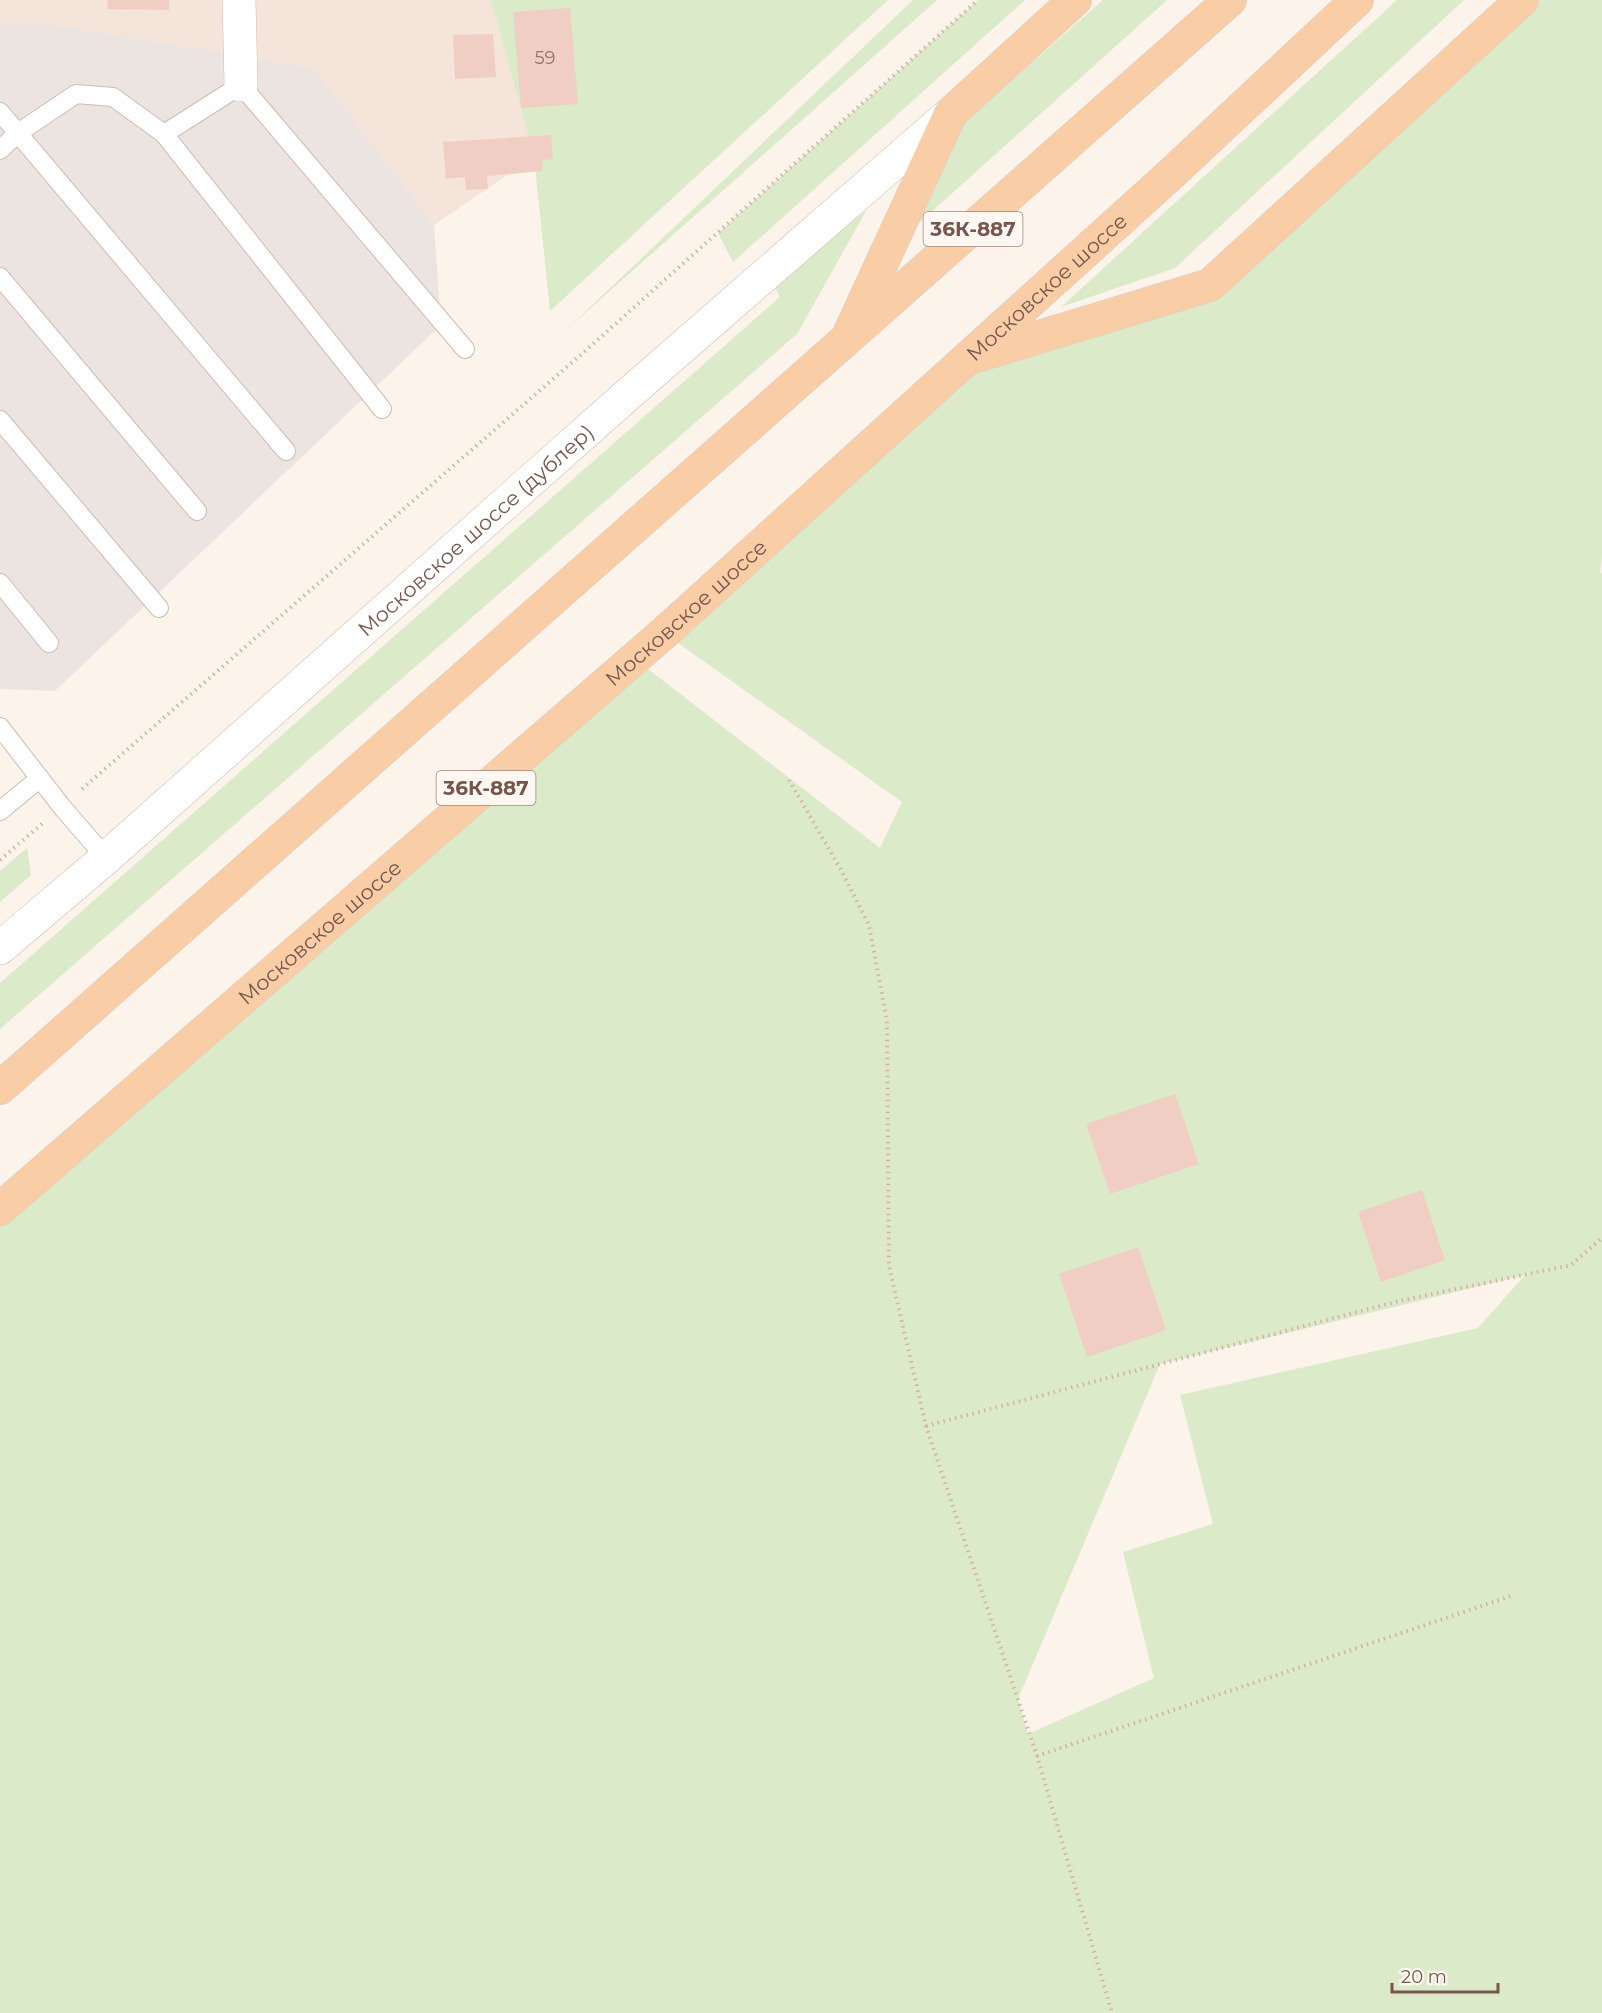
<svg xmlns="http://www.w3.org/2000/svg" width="1602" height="2013" font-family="Montserrat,sans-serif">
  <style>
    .residential { fill: #f4e4d9 }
    .industrial { fill: #ece4e0 }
    .green { fill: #dbeac8; fill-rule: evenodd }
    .building { fill: #f1cec3 }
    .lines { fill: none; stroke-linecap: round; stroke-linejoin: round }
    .lane-casing { stroke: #d1bbb2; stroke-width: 20 }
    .street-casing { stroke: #d1bbb2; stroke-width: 34 }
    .primary-casing { stroke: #d9d0cd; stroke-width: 34 }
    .path { stroke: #d7b1a5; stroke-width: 4; stroke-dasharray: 1.5 4.5; stroke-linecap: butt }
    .lane { stroke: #fff; stroke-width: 18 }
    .street { stroke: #fff; stroke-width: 33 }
    .primary { stroke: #f9cda5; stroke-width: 33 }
    .labels { text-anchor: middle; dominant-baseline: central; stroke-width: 4.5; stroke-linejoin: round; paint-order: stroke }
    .number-label { font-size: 18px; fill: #96746a }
    .shield { fill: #fff7f1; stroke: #a0867e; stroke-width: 1.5 }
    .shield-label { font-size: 20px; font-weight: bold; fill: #77564d }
    .street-label { font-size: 21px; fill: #77564d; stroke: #fff7f1 }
  </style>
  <rect width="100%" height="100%" fill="#fcf3eb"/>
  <polygon class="residential" points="0,0 491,0 534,157 434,225 314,68 57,25 0,22"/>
  <polygon class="industrial" points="0,22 57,25 314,68 434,225 441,325 55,691 0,689"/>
  <g class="green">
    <polygon points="491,0 888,0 550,311 534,157"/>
    <polygon points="913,0 937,0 566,330"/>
    <polygon points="978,0 1025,0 733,262 718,233"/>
    <polygon points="1103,0 1167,0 887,252 935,148"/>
    <polygon points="1397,0 1464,0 1175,268 1061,307"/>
    <path d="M 1522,0 L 1602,0 L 1602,557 L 1600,572 L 1602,574 L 1602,2013 L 0,2013 L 0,1208 L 635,659 L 880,848 L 902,802 L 664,633 L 965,360 L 1210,285 ZM 1525,1275 L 1478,1328 L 1180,1395 L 1213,1524 L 1123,1552 L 1154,1678 L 1028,1734 L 1018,1699 L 1160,1364 Z"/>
    <polygon points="866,211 797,334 0,1029 0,983 780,297 772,282"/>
    <polygon points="27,848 31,875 0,902 0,871"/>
  </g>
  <g class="building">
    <polygon points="108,0 169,0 169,10 107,9"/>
    <polygon points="570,8 578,104 521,108 513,12"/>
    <polygon points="493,34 496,77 455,79 453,35"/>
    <polygon points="551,135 553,159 542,160 543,171 487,176 488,189 466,190 465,177 446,179 443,142"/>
    <polygon points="1175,1094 1199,1164 1110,1194 1086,1124"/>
    <polygon points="1422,1190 1445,1260 1381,1282 1358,1212"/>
    <polygon points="1138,1247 1166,1330 1087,1357 1059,1274"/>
  </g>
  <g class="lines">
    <defs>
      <g id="lane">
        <polyline points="0,112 286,451"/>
        <polyline points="164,134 382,409"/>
        <polyline points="0,150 18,133 76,94 113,97 164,134 241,85 465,349"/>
        <polyline points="0,277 197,511"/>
        <polyline points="0,420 159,608"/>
        <polyline points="0,583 49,643"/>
        <polyline points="0,727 62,807 106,858"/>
        <polyline points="0,811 40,778"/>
      </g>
      <g id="street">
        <polyline points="239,0 241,85"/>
        <path id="s1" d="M 0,948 L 106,858 L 625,397 L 951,113"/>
      </g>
      <g id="primary">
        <polyline points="850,332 951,113 1075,0"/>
        <polyline points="973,357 1210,285 1522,0"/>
        <polyline points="0,1088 1230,0"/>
        <path id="s2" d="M 0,1209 L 664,633 L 1171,174 L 1357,0"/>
      </g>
    </defs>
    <use href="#lane" class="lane-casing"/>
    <use href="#street" class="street-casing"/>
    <use href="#primary" class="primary-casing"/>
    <g class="path">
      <polyline points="789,780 841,870 869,925 887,1021 889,1266 926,1426 1037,1756 1112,2013"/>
      <polyline points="82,789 584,352 978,0"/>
      <polyline points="0,860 43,823"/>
      <polyline points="926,1426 1399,1301 1571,1265 1602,1238"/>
      <polyline points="1037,1756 1511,1596"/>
    </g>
    <use href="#lane" class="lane"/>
    <use href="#street" class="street"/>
    <use href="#primary" class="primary"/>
  </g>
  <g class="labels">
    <g class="number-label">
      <text x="545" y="58">59</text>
    </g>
    <g class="shield">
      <rect x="923.5" y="212" width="99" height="34" rx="4.5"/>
      <rect x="436.5" y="771" width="99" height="34" rx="4.5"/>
    </g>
    <g class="shield-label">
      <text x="973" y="229">36К-887</text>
      <text x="486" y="788">36К-887</text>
    </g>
    <g class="street-label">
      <text stroke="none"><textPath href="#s2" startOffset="1395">Московское шоссе</textPath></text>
      <text stroke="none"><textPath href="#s1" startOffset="633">Московское шоссе (дублер)</textPath></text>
      <text stroke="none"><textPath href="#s2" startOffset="909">Московское шоссе</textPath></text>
      <text stroke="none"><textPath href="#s2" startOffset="423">Московское шоссе</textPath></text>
    </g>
  </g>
  <path d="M1392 1983v9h106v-9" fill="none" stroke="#77564d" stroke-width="3"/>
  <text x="1401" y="1983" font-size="18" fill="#77564d" stroke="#fff7f1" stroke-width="4.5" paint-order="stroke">20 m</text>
</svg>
